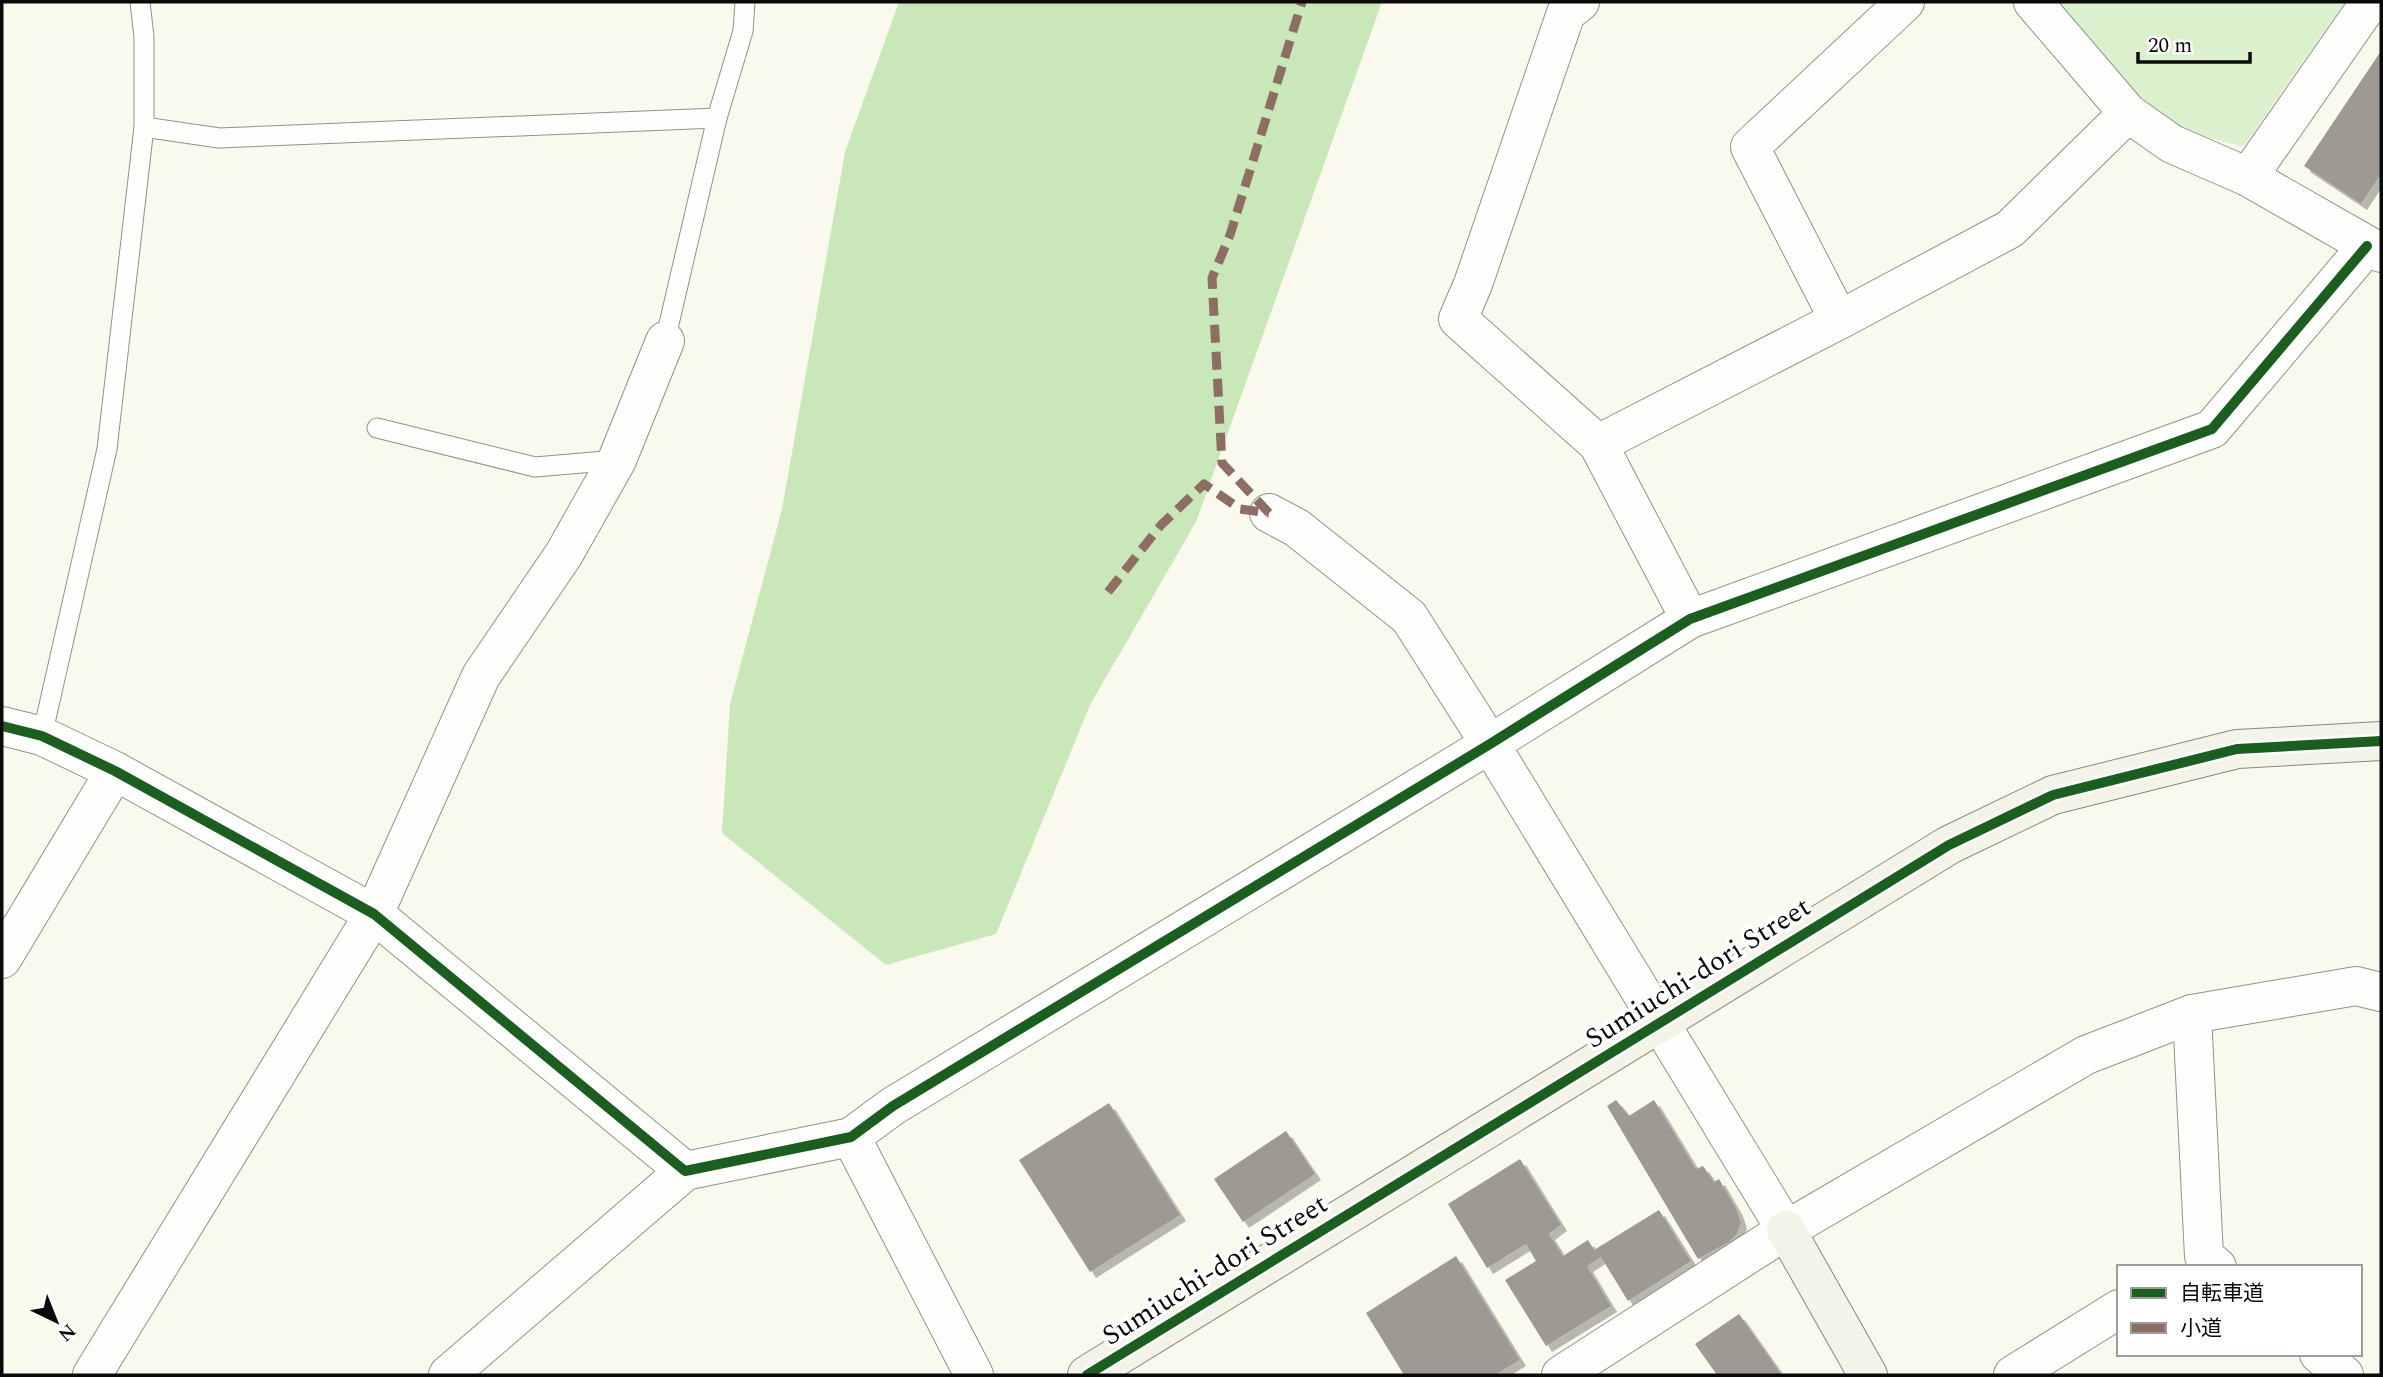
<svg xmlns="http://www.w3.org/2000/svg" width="2383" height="1377" font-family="Spectral,'Noto Sans JP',serif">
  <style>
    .green { fill: #dbf0cc }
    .forest { fill: #cae7ba }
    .building { fill: #9c9a93; filter: url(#shadow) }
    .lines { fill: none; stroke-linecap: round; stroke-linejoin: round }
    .lane-casing { stroke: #92928c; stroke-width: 21 }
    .street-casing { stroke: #92928c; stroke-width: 40 }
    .secondary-casing { stroke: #888883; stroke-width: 40 }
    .lane { stroke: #fefefc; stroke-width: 19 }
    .street { stroke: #fefefc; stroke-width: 38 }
    .secondary { stroke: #f3f4e7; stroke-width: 38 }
    .quiet { stroke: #8d6e63; stroke-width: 9; stroke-dasharray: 18 9; stroke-linecap: butt }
    .cycleway-casing { stroke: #fff; stroke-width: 15 }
    .cycleway { stroke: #1b5e20; stroke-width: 10 }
    .labels { text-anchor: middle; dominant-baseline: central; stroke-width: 7; stroke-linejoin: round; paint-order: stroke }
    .street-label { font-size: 28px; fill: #0a0a0a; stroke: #fff }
  </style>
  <defs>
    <filter id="shadow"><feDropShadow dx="6" dy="6" stdDeviation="0" flood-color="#0004"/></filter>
  </defs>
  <rect width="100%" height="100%" fill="#f9f9ed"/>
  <polygon class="green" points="2056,2 2345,2 2243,147 2180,130 2136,93"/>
  <polygon class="forest" points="899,2 1382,2 1196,522 1090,705 996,934 886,965 722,833 730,704 782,509 845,152"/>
  <g class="building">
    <polygon points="2381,51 2381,174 2361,204 2304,166"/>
    <polygon points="1616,1100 1629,1116 1654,1100 1696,1169 1703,1166 1714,1182 1719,1179 1737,1210 1741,1223 1737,1234 1729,1242 1698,1259 1607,1106"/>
    <polygon points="1109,1103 1180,1215 1090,1272 1019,1160"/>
    <polygon points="1286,1131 1315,1174 1243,1222 1214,1179"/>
    <polygon points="1520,1159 1561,1225 1549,1234 1563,1256 1588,1240 1594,1250 1659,1210 1691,1261 1628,1301 1601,1257 1587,1266 1611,1306 1546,1346 1505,1280 1536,1261 1526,1244 1487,1268 1448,1204"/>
    <polygon points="1456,1256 1520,1360 1495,1375 1404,1375 1366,1313"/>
    <polygon points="1739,1314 1782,1375 1717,1375 1695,1344"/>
  </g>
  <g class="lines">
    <defs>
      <g id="lane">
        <polyline points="144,127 219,138 717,118"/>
        <polyline points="665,341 717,118 743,31 745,2"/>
        <polyline points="377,428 535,467 617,460"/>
        <polyline points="42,736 107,449 144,127 144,37 140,2"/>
      </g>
      <g id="street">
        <polyline points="1580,2 1566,13 1473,284 1458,319 1598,444 1690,619"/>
        <polyline points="2033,2 2128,113 2172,144 2248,177 2381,253"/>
        <polyline points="2248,177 2370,2"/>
        <polyline points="1839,320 1750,147 1905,2"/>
        <polyline points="1598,444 1839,320 2010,229 2128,113"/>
        <polyline points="1269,513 1297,528 1409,617 1490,744 1786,1230"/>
        <polyline points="2,726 42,736 115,771 374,914 685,1171 851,1137 893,1106 1490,744 1690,619 2212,429 2367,246"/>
        <polyline points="2,959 115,771"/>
        <polyline points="2192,1014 2204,1256 2217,1267"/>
        <polyline points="851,1137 974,1375"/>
        <polyline points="2319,1354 2344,1375"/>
        <polyline points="92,1375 374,914 481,676 564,554 617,460 665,341"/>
        <polyline points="448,1375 685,1171"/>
        <polyline points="1561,1375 1786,1230 2086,1055 2192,1014 2356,986 2381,992"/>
        <polyline points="2013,1375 2119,1309"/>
      </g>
      <g id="secondary">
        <polyline points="1786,1230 1868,1375"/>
        <polyline points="1087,1375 1949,845 2053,795 2237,749 2381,741"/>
      </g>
    </defs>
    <use href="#lane" class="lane-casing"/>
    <use href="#street" class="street-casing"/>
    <use href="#secondary" class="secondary-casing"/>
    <use href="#lane" class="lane"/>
    <use href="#street" class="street"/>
    <use href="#secondary" class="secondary"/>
    <g class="quiet">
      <polyline points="1269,513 1222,463 1212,278 1230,235 1302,2"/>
      <polyline points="1108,592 1161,525 1204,484 1240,509 1269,513"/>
    </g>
    <defs>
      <g id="cycleway">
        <polyline points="2,726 42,736 115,771 374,914 685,1171 851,1137 893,1106 1490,744 1690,619 2212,429 2367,246"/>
        <polyline points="1087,1375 1949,845 2053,795 2237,749 2381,741"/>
      </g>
    </defs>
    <use href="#cycleway" class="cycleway-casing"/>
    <use href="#cycleway" class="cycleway"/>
  </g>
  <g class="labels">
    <g class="street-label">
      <text transform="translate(1698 973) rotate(-32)">Sumiuchi-dori Street</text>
      <text transform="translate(1215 1270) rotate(-32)">Sumiuchi-dori Street</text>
    </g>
  </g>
  <rect width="2383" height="1377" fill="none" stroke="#0a0a0a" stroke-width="7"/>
  <rect x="2117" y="1265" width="245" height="91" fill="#ffffff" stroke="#9d9d9d" stroke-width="2"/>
  <rect x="2131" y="1288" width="35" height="10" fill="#1b5e20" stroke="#9d9d9d" stroke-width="2"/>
  <text x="2180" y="1300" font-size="21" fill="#0a0a0a">自転車道</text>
  <rect x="2131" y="1323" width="35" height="10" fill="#8d6e63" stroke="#9d9d9d" stroke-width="2"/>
  <text x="2180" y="1335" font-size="21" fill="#0a0a0a">小道</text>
  <g transform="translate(56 1321) rotate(137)" stroke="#ffffff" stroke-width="5" paint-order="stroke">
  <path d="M0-5L12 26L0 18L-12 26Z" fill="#0a0a0a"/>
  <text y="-10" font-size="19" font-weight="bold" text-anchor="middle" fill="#0a0a0a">N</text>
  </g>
  <path d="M2138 52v10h112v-10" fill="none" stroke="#0a0a0a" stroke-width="3.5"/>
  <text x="2148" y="52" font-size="21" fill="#0a0a0a" stroke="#ffffff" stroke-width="5" paint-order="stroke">20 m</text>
</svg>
